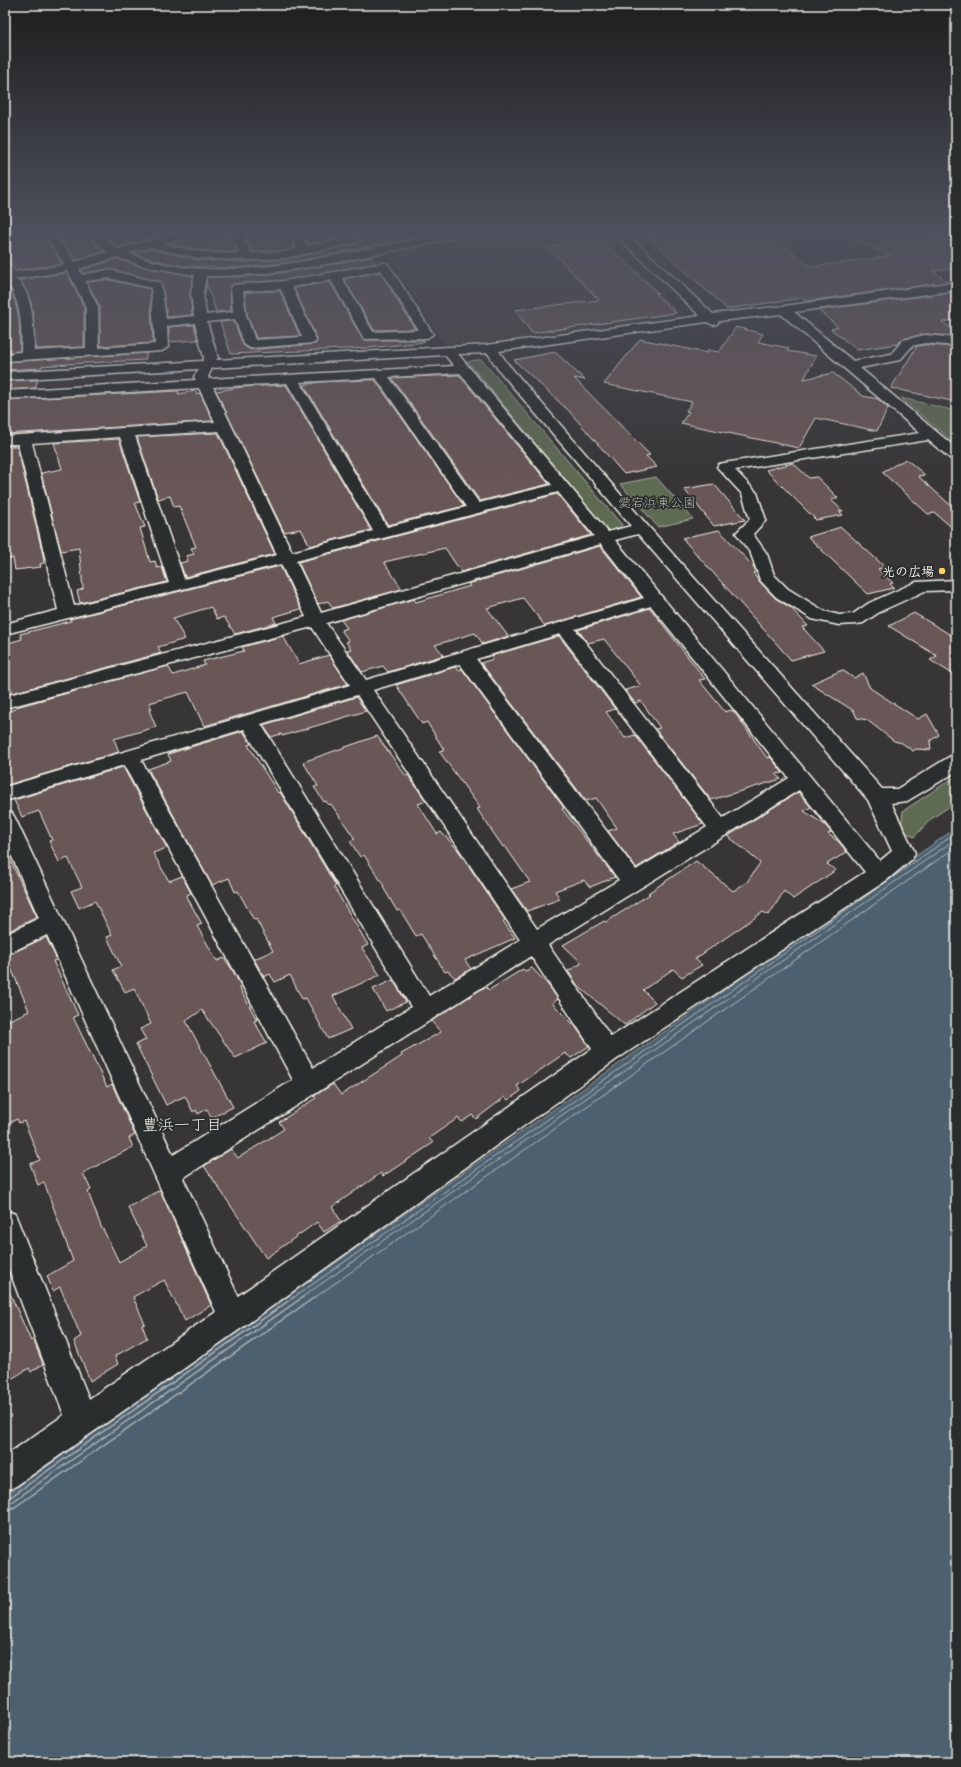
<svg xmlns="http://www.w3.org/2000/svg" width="961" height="1767" font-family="Sriracha,'Klee One',sans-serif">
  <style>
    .built { fill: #463f40 }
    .green { fill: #5e6b53; stroke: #a9ae9e }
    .water { fill: #4d6170; stroke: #909ba0 }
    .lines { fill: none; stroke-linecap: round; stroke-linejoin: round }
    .shore-far1 { stroke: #b1b7b8; stroke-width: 1 }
    .shore { stroke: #b1b7b8; stroke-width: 1.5 }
    .building { fill: #695757; stroke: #f4f1e8 }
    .minor-casing { stroke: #f4f1e8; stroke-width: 3 }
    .minor { fill: #2a2d2e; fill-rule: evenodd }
    .poi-dot { fill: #ffd166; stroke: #2a2d2e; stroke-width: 1.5 }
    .labels { text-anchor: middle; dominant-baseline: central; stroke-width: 3.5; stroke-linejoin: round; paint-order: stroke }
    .far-park-label { font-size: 13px; fill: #b0b5a5; stroke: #2a2d2e }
    .far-poi-label { font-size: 13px; font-weight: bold; fill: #f4f1e8; stroke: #2a2d2e; text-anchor: end }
    .neighbourhood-label { font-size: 16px; fill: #f4f1e8; stroke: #2a2d2e }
  </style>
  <rect width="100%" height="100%" fill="#373536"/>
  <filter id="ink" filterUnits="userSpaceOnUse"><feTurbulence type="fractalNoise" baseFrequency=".025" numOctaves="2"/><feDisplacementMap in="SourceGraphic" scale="8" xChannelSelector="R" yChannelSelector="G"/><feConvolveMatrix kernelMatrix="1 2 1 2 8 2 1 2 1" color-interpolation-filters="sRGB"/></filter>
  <g filter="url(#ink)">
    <polygon class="built" points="486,233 600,233 684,316 502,341 445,345 388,255"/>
    <g class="green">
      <polygon points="926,233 956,233 956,253"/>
      <polygon points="475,360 482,360 622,525 614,531 608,531 468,362"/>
      <polygon points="901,398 956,411 956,444"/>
      <polygon points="656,477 693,519 658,527 620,484"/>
      <polygon points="956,776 956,802 931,819 914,837 901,829 903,811"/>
    </g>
    <polygon class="water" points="956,828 956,1762 5,1762 5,1496 464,1172"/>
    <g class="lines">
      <g class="shore-far1">
        <polyline points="293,1298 956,833"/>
        <polyline points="301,1298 956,839"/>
        <polyline points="314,1298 956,847"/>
      </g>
      <g class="shore">
        <polyline points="5,1499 9,1498 294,1297"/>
        <polyline points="5,1504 12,1502 303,1297"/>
        <polyline points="5,1510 15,1507 315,1297"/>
      </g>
    </g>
    <g class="building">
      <polygon points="37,233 43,233 62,264 18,270 7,253 10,252 5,244 5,239"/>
      <polygon points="57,233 87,233 98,247 105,251 76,260"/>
      <polygon points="102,233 170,233 118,247"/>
      <polygon points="189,233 209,233 210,235 230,233 238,252 201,250 169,244 187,239"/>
      <polygon points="244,233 289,233 295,247 285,251 252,251"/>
      <polygon points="303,233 394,233 395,241 296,261 239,268 183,266 155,260 133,253 150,249 198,260 247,262 285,260 355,244 362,241 355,236 308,244"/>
      <polygon points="643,233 769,233 811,267 891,256 840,233 921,233 956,256 956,268 933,271 948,282 807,301 803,298 727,309"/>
      <polygon points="598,237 658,293 655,293 676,313 532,333 515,310 599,300 548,247 565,244 562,241"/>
      <polygon points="371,257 375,263 285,280 233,284 230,288 231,311 216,312 206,283 205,294 205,293 207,277 244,277 282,273"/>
      <polygon points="117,259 144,267 193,276 190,293 192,315 167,317 161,282 109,269 83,273 81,270"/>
      <polygon points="380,272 415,329 374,330 344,279"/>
      <polygon points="67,273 84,307 84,347 35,349 34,323 31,302 20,280"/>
      <polygon points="109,280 150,289 153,343 100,346 100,307 87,282"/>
      <polygon points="330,282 363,340 424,340 425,342 368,348 231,354 220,322 234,321 243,345 250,350 315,344 317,339 294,288"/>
      <polygon points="9,288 15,302 19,318 20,351 5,352 5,289"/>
      <polygon points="280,291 300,336 256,338 247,315 245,292"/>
      <polygon points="956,292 956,320 942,322 956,332 956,336 925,334 903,339 897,344 857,350 831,329 838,327 818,310"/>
      <polygon points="194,325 198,340 169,342 169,327"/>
      <polygon points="736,327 763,334 758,342 789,348 787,351 816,356 804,379 833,373 863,396 878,399 888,408 877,431 816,418 799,448 681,423 689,412 686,411 692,402 604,384 640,339 707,353 708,350 719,352"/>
      <polygon points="925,345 956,347 956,402 891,388 917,346"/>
      <polygon points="555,352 585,380 574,378 650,455 646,456 657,467 624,474 569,411 514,360"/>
      <polygon points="147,353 145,360 68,364 42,366 41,368 5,370 5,362"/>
      <polygon points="459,375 549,484 480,501 392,378"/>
      <polygon points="38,380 35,388 5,390 5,381"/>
      <polygon points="369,380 375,380 464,506 388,525 304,385 320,382"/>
      <polygon points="286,385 371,530 310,546 301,529 284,532 216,391 242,387"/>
      <polygon points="179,391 178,394 196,391 197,394 200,393 213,421 5,434 5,400"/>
      <polygon points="218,433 275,554 185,577 180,563 188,561 186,556 194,554 191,548 196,547 179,506 174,507 170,496 158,499 137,437"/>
      <polygon points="119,439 140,502 135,503 145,527 140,528 150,562 155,561 157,568 162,567 167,582 80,603 77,591 83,589 79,548 61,551 41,473 62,469 54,443"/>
      <polygon points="5,446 17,446 43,555 44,563 40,564 41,567 15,570 13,558 5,560"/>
      <polygon points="906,459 925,475 918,476 956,510 956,531 935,513 928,514 882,472"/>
      <polygon points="793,463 809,478 817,477 838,498 831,500 843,511 839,511 843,515 816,520 766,470"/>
      <polygon points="714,484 731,504 745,520 714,526 684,489"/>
      <polygon points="557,494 591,535 461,572 445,548 384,562 402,589 333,608 328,601 318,604 298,562"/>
      <polygon points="841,527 885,567 878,569 893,583 890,584 894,588 868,594 808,537"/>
      <polygon points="719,530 754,567 756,572 753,573 759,581 775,598 791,608 808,626 802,627 824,651 791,660 682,538"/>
      <polygon points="600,546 641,597 545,626 523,598 487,608 508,636 483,644 475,633 435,645 444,655 388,672 383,666 362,672 347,650 351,649 346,642 349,641 341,630 347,628 341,620 414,599 416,602 470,586 468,584"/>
      <polygon points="280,566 301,609 273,617 276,623 235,634 224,617 217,619 211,607 173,618 185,639 158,647 161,653 12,693 5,667 5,644 22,639 20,634 71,621 70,619"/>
      <polygon points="650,608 705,679 699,680 725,712 731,710 735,713 767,758 770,757 783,773 775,774 781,779 711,800 655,729 660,728 641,701 635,703 625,690 641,686 604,639 588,643 578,630"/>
      <polygon points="914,613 956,638 956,676 930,660 937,656 889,626"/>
      <polygon points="283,636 299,664 329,655 348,684 204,726 188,692 149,703 152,709 149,710 156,727 114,739 119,752 7,785 5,781 5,712 15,709 16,707 168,666 173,675 205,665 203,661 244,651 242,647"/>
      <polygon points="559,636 615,709 606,712 625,738 635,735 703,824 673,834 679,842 636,868 608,831 617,828 596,798 586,801 481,663 493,659 491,656"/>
      <polygon points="455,667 458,670 462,669 564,808 562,809 615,877 590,887 584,880 555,891 560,899 527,911 511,889 530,882 505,846 503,847 477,809 480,808 439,751 444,750 427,722 422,724 396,685"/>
      <polygon points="842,670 854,678 863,673 870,688 918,719 927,714 939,735 930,741 931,750 916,749 913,751 902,743 894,741 867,720 857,718 854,711 811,684"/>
      <polygon points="356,697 366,711 282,736 281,734 271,737 263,725"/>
      <polygon points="243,731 251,744 248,745 278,793 280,792 336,886 334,887 368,945 362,948 380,975 333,996 351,1029 328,1039 306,998 302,999 290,975 275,982 270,974 264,977 254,959 273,951 256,919 254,920 238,891 235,892 229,878 212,885 148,769 171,761 168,754"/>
      <polygon points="377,736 406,776 408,775 426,801 418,804 437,834 441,832 458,850 505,920 503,921 515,938 465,960 471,969 455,978 448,971 445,972 421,934 416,936 400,910 397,911 383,887 384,886 364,855 360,857 350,841 355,839 331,804 328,805 326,801 324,802 314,787 318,786 303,762"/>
      <polygon points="123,767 167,848 153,853 169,881 182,876 191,893 187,895 188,899 202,924 197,926 217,961 224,958 232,969 241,986 239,987 257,1020 254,1021 267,1043 235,1058 202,1010 186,1021 233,1107 211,1118 207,1109 198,1114 196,1110 193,1112 185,1096 166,1105 136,1044 146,1040 140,1029 151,1024 134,988 125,992 113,970 121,966 107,937 112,935 95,901 79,908 71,891 82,887 68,858 59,862 49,841 52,840 39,811 22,817 14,800"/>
      <polygon points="798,792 811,807 804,811 825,825 831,832 828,834 839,842 847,852 827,864 836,870 793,899 784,891 769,915 763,912 695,959 702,965 682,977 673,969 643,990 655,1002 625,1025 578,986 568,971 582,963 563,945 604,921 606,922 650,894 648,893 696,861 733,891 747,882 760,863 728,836"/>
      <polygon points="5,849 37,917 5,933"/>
      <polygon points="46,937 57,960 53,961 78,1015 73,1017 107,1087 112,1084 135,1135 129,1138 133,1147 83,1173 91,1190 88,1192 102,1229 103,1229 119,1262 147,1246 128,1207 160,1190 211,1305 185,1321 164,1280 133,1297 145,1324 142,1325 147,1338 115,1356 118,1364 90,1381 74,1341 81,1336 60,1287 53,1291 47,1276 73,1261 44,1182 38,1185 30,1164 40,1160 24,1121 19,1123 17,1119 5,1125 5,1022 29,1011 6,956"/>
      <polygon points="532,968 548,985 558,999 552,1003 575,1026 589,1046 571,1058 565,1053 517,1086 521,1091 508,1100 505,1097 476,1119 472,1115 462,1122 458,1118 429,1138 433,1143 383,1176 381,1173 332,1207 341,1221 324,1232 317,1222 266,1258 204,1166 231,1149 238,1158 284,1129 279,1122 316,1098 314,1096 333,1084 341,1095 402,1056 401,1054 441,1032 431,1021 483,988 486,987 489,990 523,969 525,971"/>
      <polygon points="393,980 406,1002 386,1011 373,989"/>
      <polygon points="5,1282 31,1341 33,1339 43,1364 31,1372 29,1368 5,1383"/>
    </g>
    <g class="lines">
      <defs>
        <path id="minor" d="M 44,233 L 55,233 L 75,262 L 108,252 L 99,246 L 88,233 L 99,233 L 118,249 L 177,233 L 188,233 L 187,238 L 163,244 C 188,251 214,254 240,254 L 231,233 L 242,233 L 251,253 L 285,252 L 297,248 L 290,233 L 301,233 L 307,246 L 355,237 L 361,240 L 355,243 L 285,258 L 247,260 L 198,258 L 150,247 L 128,253 C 199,282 279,267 352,252 C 382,246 413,240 444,233 L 465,233 L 464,235 C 429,244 392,251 357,258 C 307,268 257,277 206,276 L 203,293 L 206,315 L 233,312 L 231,288 L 233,285 L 285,281 L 384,263 L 388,264 L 433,334 L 427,338 L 364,339 L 331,280 L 292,287 L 316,340 L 315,343 L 250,348 L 244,344 L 235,319 L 207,322 L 218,358 L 216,360 L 486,345 L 700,316 L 614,233 L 626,233 L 713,314 L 784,306 L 956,282 L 956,290 L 794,312 L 853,361 L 891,354 L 903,340 L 925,335 L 956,338 L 956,346 L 925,343 L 912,346 L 900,360 L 860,368 L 956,448 L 956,460 L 951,459 L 928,440 L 735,470 L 757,493 L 766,520 L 753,534 L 767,554 L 774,575 L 788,589 L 824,611 L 839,615 L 853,614 L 869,603 L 916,582 L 956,580 L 956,590 L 925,591 L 881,611 L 863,623 L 857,624 L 839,625 L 812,619 L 776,597 L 760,580 L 751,554 L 736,533 L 750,519 L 742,494 L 717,467 L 719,464 L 724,463 L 920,433 L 781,314 L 719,321 L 717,324 L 713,325 L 707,322 L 499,351 L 507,363 L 647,525 L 882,789 L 897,789 L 949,757 L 956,755 L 956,772 L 907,801 L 891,803 L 915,853 L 912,859 L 887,880 L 617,1059 L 243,1327 L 16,1486 L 5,1491 L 5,1456 L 64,1415 L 5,1259 L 5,1210 L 15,1214 L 89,1399 L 216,1312 L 47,935 L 5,955 L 5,935 L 39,918 L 5,841 L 5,811 L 12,813 L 15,818 L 173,1155 L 293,1080 L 124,765 L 5,801 L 5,787 L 350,685 L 312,627 L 5,708 L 5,696 L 306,617 L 281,564 L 5,634 L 5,624 L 58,610 L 18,444 L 5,444 L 5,436 L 215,422 L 199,388 L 5,399 L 5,391 L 196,380 L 194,377 L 199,369 L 5,380 L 5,372 L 203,361 L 204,358 L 195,323 L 167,326 L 168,347 L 162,351 L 5,361 L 5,353 L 21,352 C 22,329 22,307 10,286 L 5,288 L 5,280 L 10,279 L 5,274 L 5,262 L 9,263 L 15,272 L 65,265 ZM 117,257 L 144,266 L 195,275 L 191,293 L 194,316 L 166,319 L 161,283 L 109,270 L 82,275 L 79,269 ZM 381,270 L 418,330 L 373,332 L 342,278 ZM 68,271 L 86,307 L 86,348 L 34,351 C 34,333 34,290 15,279 ZM 109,278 L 151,288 L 155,344 L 99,348 L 98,307 L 85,281 ZM 281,289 L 302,337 L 255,340 L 246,315 L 243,291 ZM 488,353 L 497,368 L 631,526 L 608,532 L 458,354 ZM 445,355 L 454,366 L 209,379 L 208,377 L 212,368 ZM 460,373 L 552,485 L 479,503 L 389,377 ZM 376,378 L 466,507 L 387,527 L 300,382 ZM 287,383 L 373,531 L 292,552 L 213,387 ZM 219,431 L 277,555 L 184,579 L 135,436 ZM 120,437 L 169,583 L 74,606 L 32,443 ZM 558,492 L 594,536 L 321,613 L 296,561 ZM 638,534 L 868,800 L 892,851 L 880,861 L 615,540 ZM 601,544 L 644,598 L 366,680 L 326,623 ZM 651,606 L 789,778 L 723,818 L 575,629 ZM 560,634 L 707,827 L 636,870 L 476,659 ZM 460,664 L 619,880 L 537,929 L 373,690 ZM 357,695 L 520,940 L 429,996 L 261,724 ZM 244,729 L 411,1007 L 313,1068 L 141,760 ZM 799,790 L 865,872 L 611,1037 L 548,945 ZM 531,956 L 592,1049 L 238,1296 L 183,1178 Z"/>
      </defs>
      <use href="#minor" class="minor-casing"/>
      <use href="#minor" class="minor"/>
    </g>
  </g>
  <linearGradient id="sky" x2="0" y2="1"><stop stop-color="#1e1d1e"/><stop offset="0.48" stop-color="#4d515d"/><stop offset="1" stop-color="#4d515d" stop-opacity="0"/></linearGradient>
  <rect width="961" height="481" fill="url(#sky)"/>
  <circle class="poi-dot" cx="942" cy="571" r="4"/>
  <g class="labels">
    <g class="far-park-label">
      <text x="657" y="502">愛宕浜東公園</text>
    </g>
    <g class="far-poi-label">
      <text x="934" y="571">光の広場</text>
    </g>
    <g class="neighbourhood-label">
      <text x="182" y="1124">豊浜一丁目</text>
    </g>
  </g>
  <rect width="961" height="1767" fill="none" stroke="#2a2d2e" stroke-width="20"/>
  <rect x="10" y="10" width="941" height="1747" fill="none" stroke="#f4f1e8" stroke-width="1.5" filter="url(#ink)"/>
</svg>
